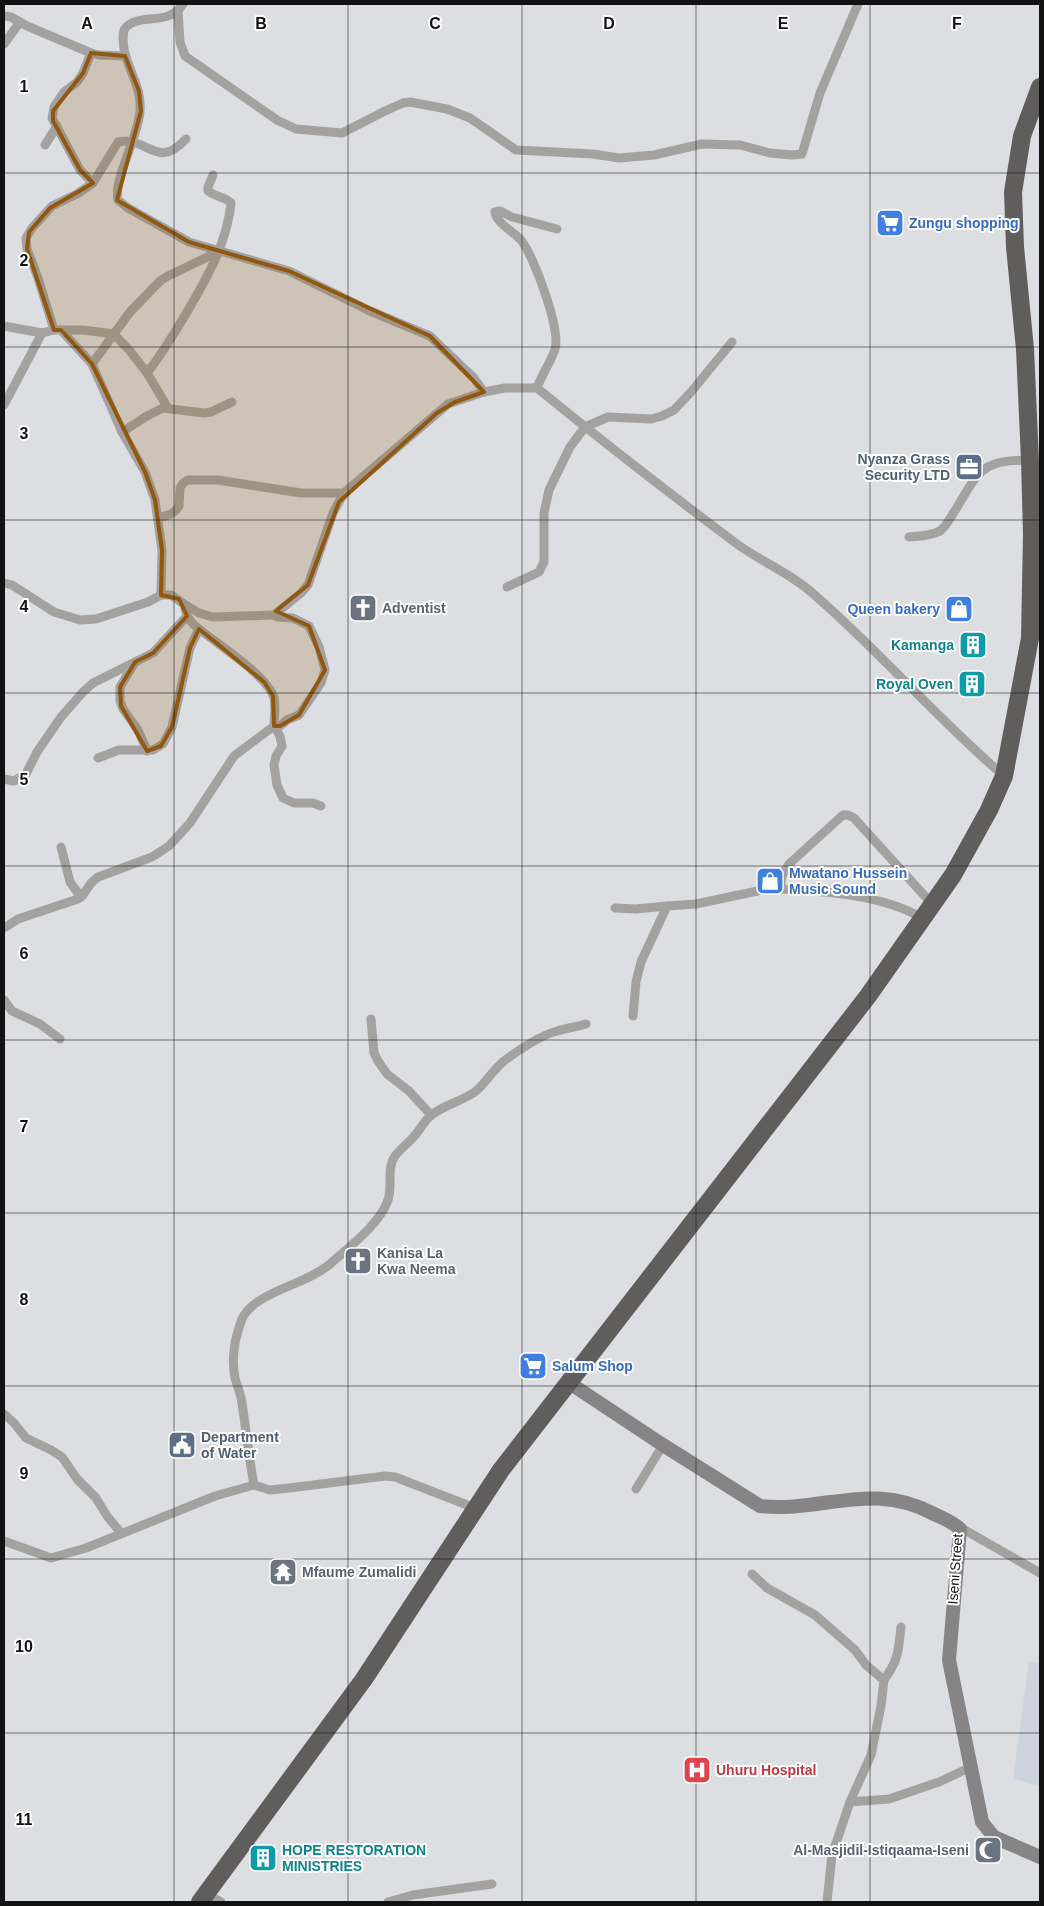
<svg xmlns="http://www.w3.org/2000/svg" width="1044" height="1906" font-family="Arial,sans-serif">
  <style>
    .built { fill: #cdd3dc }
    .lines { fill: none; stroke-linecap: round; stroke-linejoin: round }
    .street { stroke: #a3a2a1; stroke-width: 9 }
    .secondary { stroke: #868484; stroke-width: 14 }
    .highway { stroke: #605d5d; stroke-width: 18 }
    .marked { fill: #905810; fill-opacity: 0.2; stroke: #905810; stroke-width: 4; stroke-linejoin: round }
    .grid { fill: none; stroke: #121213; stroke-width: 1; stroke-opacity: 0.55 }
    .labels { text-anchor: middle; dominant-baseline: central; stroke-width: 4; stroke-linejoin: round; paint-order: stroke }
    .shop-label { font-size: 14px; font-weight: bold; fill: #366cbe; stroke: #fff; text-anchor: start }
    .service-label { font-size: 14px; font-weight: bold; fill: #4e5e75; stroke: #fff; text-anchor: end }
    .worship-label { font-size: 14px; font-weight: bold; fill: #5b616d; stroke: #fff; text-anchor: start }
    .culture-label { font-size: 14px; font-weight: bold; fill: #0d838f; stroke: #fff; text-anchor: end }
    .street-label { font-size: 14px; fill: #121213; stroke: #fff }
    .health-label { font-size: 14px; font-weight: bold; fill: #be3a42; stroke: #fff; text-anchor: start }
    .grid-label { font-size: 16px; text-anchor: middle; font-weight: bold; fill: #121213; stroke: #fff; stroke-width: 4; stroke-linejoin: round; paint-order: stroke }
  </style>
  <rect width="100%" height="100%" fill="#dcdee1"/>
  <polygon class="built" points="1029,1662 1040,1663 1040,1786 1013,1779"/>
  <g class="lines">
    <g class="street">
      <path d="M 183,4 C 168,28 136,11 124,30 C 118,59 143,82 140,111 C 139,135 113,180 118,200 L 128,208 L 189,242 L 289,271 L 370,311 L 430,336 L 474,378 L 484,392"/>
      <polyline points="178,11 180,42 185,56 277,120 296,129 342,133 385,111 403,103 410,102 447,109 470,118 516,150 593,154 619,158 654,155 702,144 740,145 770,153 792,155 802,154 820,93 858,4"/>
      <polyline points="4,16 11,17 27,26 91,53 99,55 125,56"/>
      <polyline points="4,44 20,22"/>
      <polyline points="91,53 83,73 77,82 64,92 54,107 52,118 80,170 93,183"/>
      <polyline points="45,145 57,126"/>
      <polyline points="4,326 42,333 54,330 83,330 114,334 130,351 147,373 168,408"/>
      <path d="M 54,330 L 38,278 L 27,249 L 26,238 L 32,228 L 52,206 L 77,194 L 93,183 L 118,142 C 149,136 156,171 186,139"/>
      <polyline points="61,330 92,364 122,432 145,472 155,500 162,550 161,595"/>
      <polyline points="92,364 130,312 160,281 166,277 220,251"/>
      <path d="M 147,373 C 162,354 174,334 187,312 C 207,278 227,243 231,203 C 226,197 216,197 208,191 L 208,187 L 213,175"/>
      <path d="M 537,388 C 542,374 551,362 555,349 C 561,330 534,256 521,240 C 513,231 497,224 495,212 L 500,211 L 512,217 L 557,229"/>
      <polyline points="4,405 42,333"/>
      <polyline points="122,432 147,416 163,408 204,413 211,412 232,402"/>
      <polyline points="158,518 171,514 176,510 179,506 180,488 183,483 188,480 218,480 301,493 344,493"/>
      <path d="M 909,537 C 919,536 931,536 940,531 C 947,526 951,516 956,509 C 979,470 982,460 1030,460"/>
      <path d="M 4,583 L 12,585 L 54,612 L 80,620 L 96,619 L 148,602 L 161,595 L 171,595 L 184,604 L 187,616 L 193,624 C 213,642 267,674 274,698 C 276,707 274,717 274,726 L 234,756 L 190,823 L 169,846 L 152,857 L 98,877 L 91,883 L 83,895 L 78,899 L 18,919 L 4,928"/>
      <polyline points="507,587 539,572 544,562 544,513 549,490 570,447 585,427 608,417 651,419 662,416 674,410 691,392 732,342"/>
      <polyline points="184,604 199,613 213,617 274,615"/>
      <polyline points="135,662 120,687 120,701 123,709 138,730 147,751"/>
      <polyline points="98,758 119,750 153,750 163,744 172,727 190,648 199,629"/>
      <polyline points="4,779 14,781 26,774 37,752 61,717 83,692 93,683 153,653 187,616"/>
      <path d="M 321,806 L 313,803 L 294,803 L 283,798 L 277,785 L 274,765 L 276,756 L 282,746 L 280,736 L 274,726 L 280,726 L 287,720 L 299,715 L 321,683 L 325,670 L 319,647 L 309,626 L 293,618 L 277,617 L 274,615 L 301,593 L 308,585 L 333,513 L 344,493 L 448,404 L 484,392 L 505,388 L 537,388 C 602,441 669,493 737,544 C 760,561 788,572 810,591 C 878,649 936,718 1004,776"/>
      <polyline points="61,847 70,882 81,897"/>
      <polyline points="780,889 782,876 789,864 843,815 848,815 854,818 932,904"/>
      <polyline points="615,908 636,909 667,906"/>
      <polyline points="4,1000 12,1011 40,1024 60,1039"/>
      <path d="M 633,1016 L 636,982 L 641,962 L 667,906 L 696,904 L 767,889 L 780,889 C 825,891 883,895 922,918"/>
      <polyline points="371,1019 374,1053 378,1061 387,1074 409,1091 431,1115"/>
      <polyline points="4,1414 14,1423 26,1438 51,1450 62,1457 77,1479 96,1498 107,1516 121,1533"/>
      <path d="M 254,1485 C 249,1458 246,1430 242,1403 C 241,1394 237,1386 235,1378 C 231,1358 235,1337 242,1319 C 254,1292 306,1285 330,1264 C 349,1247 380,1224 388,1200 C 393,1185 386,1169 395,1156 C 401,1148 410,1142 416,1134 C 422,1127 425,1119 433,1114 C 446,1104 463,1101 476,1091 C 486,1082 494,1069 504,1061 C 517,1051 541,1035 557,1031 C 567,1028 576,1027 586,1024"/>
      <polyline points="636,1489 663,1445"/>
      <polyline points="956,1525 1040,1573"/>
      <polyline points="4,1541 51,1558 86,1548 215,1496 254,1485 270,1490 289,1488 385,1476 395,1477 475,1508"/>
      <polyline points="752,1574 767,1588 815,1615 855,1650 866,1665 884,1680 881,1706 871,1755 850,1802 832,1855 827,1902"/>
      <path d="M 884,1680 C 899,1659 898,1652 901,1627"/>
      <polyline points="850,1802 889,1799 939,1782 971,1767"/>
      <polyline points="206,1894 221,1902"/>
      <polyline points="388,1902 413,1895 492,1884"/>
    </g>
    <path class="secondary" d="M 568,1382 L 663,1445 L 760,1506 C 823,1513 871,1480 934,1514 C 943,1518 953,1522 960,1529 L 949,1660 L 982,1822 L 994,1837 L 1040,1857"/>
    <polyline class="highway" points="200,1902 364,1679 501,1470 868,996 953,875 989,810 1004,776 1030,638 1032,534 1030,460 1025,349 1015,247 1013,192 1022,136 1040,87"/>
  </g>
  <path class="marked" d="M 91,53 L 125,56 L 139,91 L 141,111 L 117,200 L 189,242 L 289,271 L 430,336 L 484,392 L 455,402 L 437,413 L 339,502 L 308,585 L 276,611 L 309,626 L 325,670 L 299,715 L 280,726 L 274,726 L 273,696 L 264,682 L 199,629 L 190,648 L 172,727 L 161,746 L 147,751 L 121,706 L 120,687 L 135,662 L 153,653 L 187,616 L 179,599 L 161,595 L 162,550 L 155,500 L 145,472 L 92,364 L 61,330 L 54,330 L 27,249 L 29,232 L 50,208 L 93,183 L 80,170 L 53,121 L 53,111 L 83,73 Z"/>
  <path class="grid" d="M 174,4 L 174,1902M 348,4 L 348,1902M 522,4 L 522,1902M 696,4 L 696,1902M 870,4 L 870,1902M 4,173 L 1040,173M 4,347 L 1040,347M 4,520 L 1040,520M 4,693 L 1040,693M 4,866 L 1040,866M 4,1040 L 1040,1040M 4,1213 L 1040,1213M 4,1386 L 1040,1386M 4,1559 L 1040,1559M 4,1733 L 1040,1733"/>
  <defs>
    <symbol id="supermarket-square" viewBox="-11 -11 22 22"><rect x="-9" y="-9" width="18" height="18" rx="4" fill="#3f7fe0" stroke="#fff"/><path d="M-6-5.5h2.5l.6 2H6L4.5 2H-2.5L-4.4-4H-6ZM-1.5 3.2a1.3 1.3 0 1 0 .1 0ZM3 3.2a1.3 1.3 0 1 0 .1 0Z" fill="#fff"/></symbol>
    <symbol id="office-square" viewBox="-11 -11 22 22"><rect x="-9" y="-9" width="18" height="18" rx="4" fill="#5c6f8a" stroke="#fff"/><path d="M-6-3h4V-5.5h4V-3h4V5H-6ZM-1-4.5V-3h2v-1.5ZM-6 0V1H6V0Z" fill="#fff"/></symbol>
    <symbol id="church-square" viewBox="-11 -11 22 22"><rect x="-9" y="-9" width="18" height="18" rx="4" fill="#6b7280" stroke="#fff"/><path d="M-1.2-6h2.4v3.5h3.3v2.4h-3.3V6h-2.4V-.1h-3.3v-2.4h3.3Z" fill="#fff"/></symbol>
    <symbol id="shop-square" viewBox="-11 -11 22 22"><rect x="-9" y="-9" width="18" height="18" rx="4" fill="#3f7fe0" stroke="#fff"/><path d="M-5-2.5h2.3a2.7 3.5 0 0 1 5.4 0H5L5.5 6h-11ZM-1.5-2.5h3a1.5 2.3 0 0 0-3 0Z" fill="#fff"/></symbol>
    <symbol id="building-square" viewBox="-11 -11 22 22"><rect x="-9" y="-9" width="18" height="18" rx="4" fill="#0f9aa8" stroke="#fff"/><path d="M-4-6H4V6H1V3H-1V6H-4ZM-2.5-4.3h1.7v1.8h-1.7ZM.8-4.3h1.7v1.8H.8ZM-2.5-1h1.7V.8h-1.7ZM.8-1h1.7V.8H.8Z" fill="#fff"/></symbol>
    <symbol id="civic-square" viewBox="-11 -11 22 22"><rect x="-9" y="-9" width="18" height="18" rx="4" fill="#5c6f8a" stroke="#fff"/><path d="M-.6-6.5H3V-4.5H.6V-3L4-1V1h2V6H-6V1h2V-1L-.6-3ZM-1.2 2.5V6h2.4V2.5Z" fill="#fff"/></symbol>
    <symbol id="temple-square" viewBox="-11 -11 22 22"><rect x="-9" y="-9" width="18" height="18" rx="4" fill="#6b7280" stroke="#fff"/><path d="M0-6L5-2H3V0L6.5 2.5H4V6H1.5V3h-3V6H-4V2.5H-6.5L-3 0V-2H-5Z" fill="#fff"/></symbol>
    <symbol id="hospital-square" viewBox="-11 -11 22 22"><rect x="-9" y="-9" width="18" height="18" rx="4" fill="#e0444e" stroke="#fff"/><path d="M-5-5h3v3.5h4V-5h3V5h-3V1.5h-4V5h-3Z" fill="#fff"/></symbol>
    <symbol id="mosque-square" viewBox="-11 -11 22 22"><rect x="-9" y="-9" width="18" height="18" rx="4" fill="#6b7280" stroke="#fff"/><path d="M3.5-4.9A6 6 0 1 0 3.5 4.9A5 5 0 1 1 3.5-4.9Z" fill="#fff"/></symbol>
  </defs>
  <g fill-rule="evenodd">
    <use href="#supermarket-square" x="874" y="207" width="32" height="32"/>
    <use href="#office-square" x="953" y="451" width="32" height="32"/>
    <use href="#church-square" x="347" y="592" width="32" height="32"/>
    <use href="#shop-square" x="943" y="593" width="32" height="32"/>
    <use href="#building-square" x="957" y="629" width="32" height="32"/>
    <use href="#building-square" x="956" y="668" width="32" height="32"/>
    <use href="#shop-square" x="754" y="865" width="32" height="32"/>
    <use href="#church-square" x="342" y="1245" width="32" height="32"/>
    <use href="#supermarket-square" x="517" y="1350" width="32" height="32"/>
    <use href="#civic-square" x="166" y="1429" width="32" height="32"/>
    <use href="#temple-square" x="267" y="1556" width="32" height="32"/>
    <use href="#hospital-square" x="681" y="1754" width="32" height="32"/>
    <use href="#mosque-square" x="972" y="1834" width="32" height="32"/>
    <use href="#building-square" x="247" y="1842" width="32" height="32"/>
  </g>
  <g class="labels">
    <g class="shop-label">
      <text x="909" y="223">Zungu shopping</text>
      <text x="940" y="609" text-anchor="end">Queen bakery</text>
      <text x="789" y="873">Mwatano Hussein<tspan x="789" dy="16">Music Sound</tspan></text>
      <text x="552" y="1366">Salum Shop</text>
    </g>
    <g class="service-label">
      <text x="950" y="459">Nyanza Grass<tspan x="950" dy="16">Security LTD</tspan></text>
      <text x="201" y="1437" text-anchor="start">Department<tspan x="201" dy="16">of Water</tspan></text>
    </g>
    <g class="worship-label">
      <text x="382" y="608">Adventist</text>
      <text x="377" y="1253">Kanisa La<tspan x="377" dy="16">Kwa Neema</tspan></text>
      <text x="302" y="1572">Mfaume Zumalidi</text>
      <text x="969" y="1850" text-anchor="end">Al-Masjidil-Istiqaama-Iseni</text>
    </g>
    <g class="culture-label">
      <text x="954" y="645">Kamanga</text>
      <text x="953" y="684">Royal Oven</text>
      <text x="282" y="1850" text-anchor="start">HOPE RESTORATION<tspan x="282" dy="16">MINISTRIES</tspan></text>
    </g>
    <g class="street-label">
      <text transform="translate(955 1569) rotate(-86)">Iseni Street</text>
    </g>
    <g class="health-label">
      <text x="716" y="1770">Uhuru Hospital</text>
    </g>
  </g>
  <g class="grid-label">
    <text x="87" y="29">A</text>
    <text x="261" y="29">B</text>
    <text x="435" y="29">C</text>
    <text x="609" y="29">D</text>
    <text x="783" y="29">E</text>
    <text x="957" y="29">F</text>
    <text x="24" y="92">1</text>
    <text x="24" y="266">2</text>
    <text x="24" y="439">3</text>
    <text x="24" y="612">4</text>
    <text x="24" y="785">5</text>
    <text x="24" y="959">6</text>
    <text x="24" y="1132">7</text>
    <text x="24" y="1305">8</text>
    <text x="24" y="1479">9</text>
    <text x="24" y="1652">10</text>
    <text x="24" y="1825">11</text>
  </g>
  <rect width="1044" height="1906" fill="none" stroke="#121213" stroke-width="10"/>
</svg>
